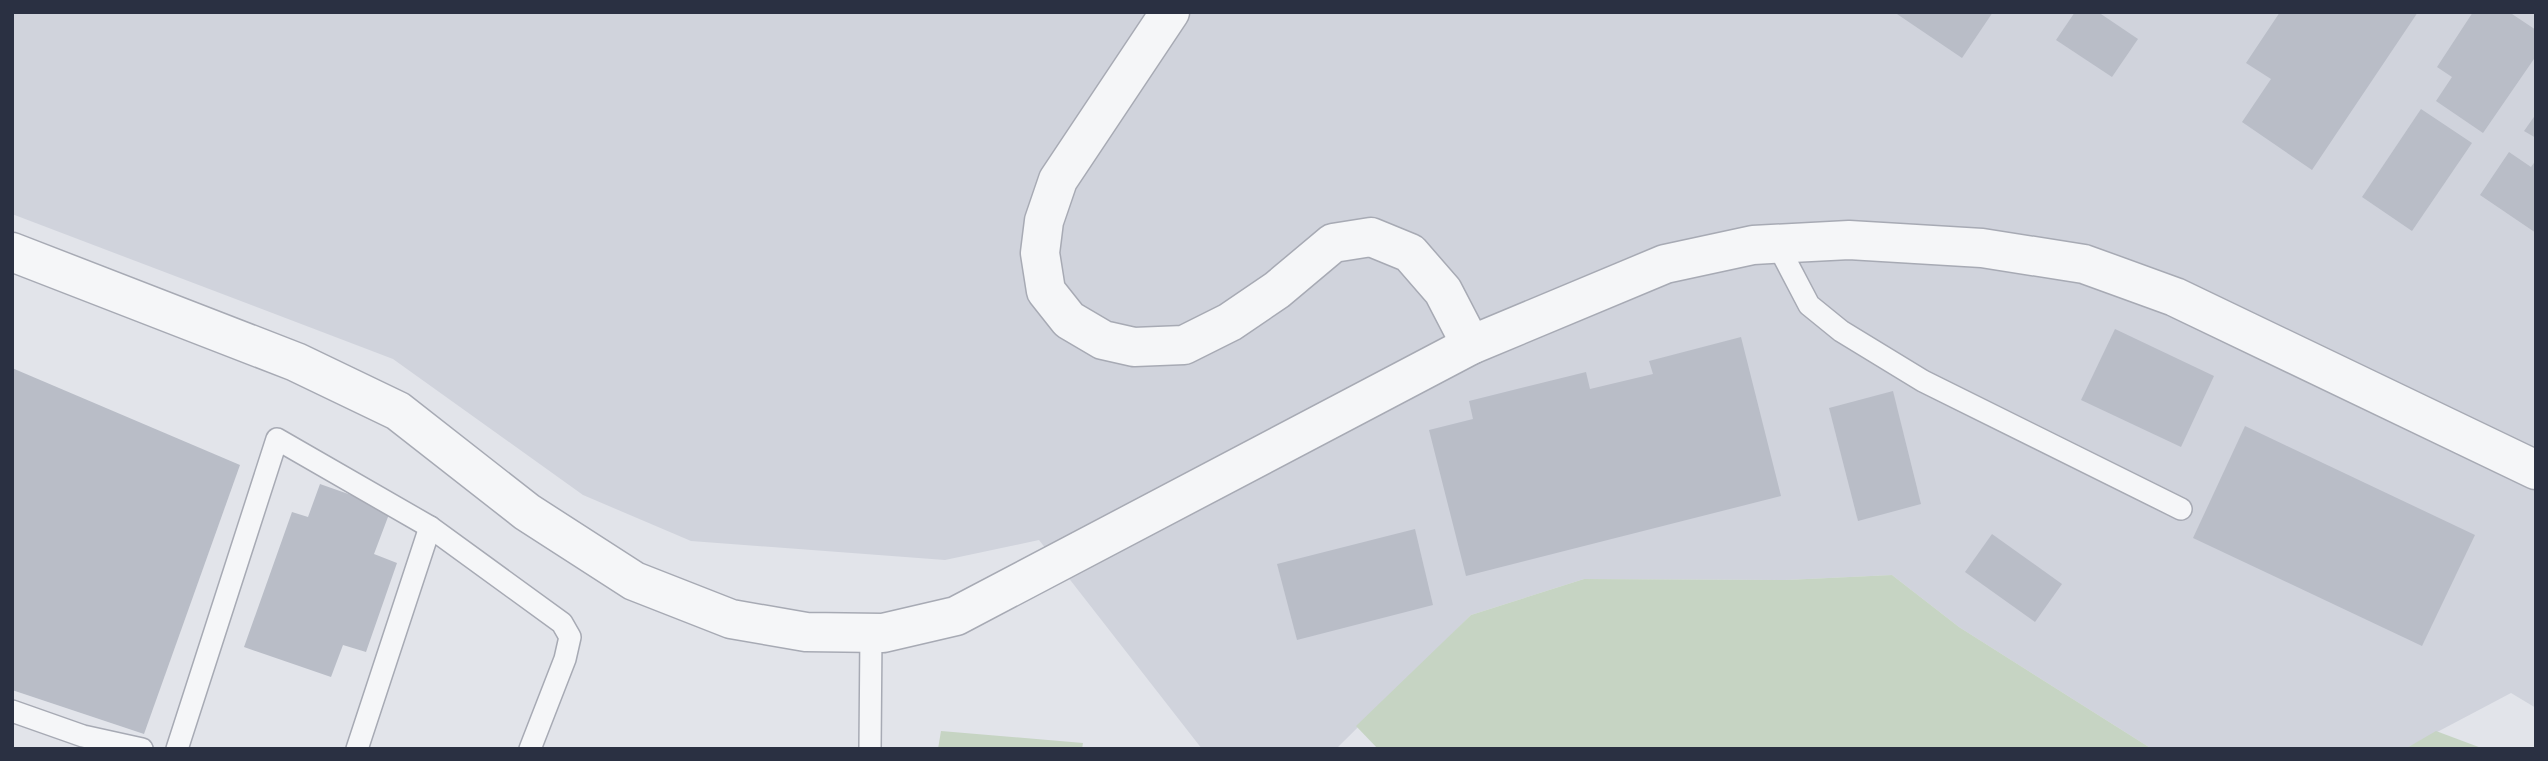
<svg xmlns="http://www.w3.org/2000/svg" width="2548" height="761" font-family="'Titillium Web',sans-serif">
  <style>
    .built { fill: #d0d3dc }
    .green { fill: #c6d4c3 }
    .building { fill: #b9bdc7 }
    .lines { fill: none; stroke-linecap: round; stroke-linejoin: round }
    .service-casing { stroke: #a7aab4; stroke-width: 24 }
    .tertiary-casing { stroke: #a7aab4; stroke-width: 41 }
    .service { stroke: #f5f6f8; stroke-width: 21 }
    .tertiary { stroke: #f5f6f8; stroke-width: 38 }
  </style>
  <rect width="100%" height="100%" fill="#e2e4ea"/>
  <polygon class="built" points="12,12 2536,12 2536,708 2511,693 2405,749 2152,749 1959,627 1892,575 1786,580 1584,579 1471,615 1336,749 1202,749 1039,540 945,560 691,541 583,495 393,359 12,214"/>
  <g class="green">
    <polygon points="1892,575 1959,627 2152,749 1378,749 1356,726 1471,615 1584,579 1786,580"/>
    <polygon points="941,731 1083,743 1082,749 938,749"/>
    <polygon points="2436,731 2484,749 2405,749"/>
  </g>
  <g class="building">
    <polygon points="1894,12 1993,12 1962,58"/>
    <polygon points="2075,12 2098,12 2138,39 2112,77 2056,40"/>
    <polygon points="2280,12 2418,12 2312,170 2242,122 2271,79 2246,63"/>
    <polygon points="2473,12 2509,12 2536,30 2536,56 2483,133 2436,101 2452,77 2437,67"/>
    <polygon points="2421,109 2472,143 2412,231 2362,197"/>
    <polygon points="2536,114 2536,138 2524,131"/>
    <polygon points="2509,152 2531,167 2536,160 2536,233 2480,195"/>
    <polygon points="2115,329 2214,376 2181,447 2081,400"/>
    <polygon points="1741,337 1781,496 1466,576 1429,430 1473,419 1469,401 1586,372 1590,389 1653,374 1649,361"/>
    <polygon points="12,368 240,465 144,734 12,690"/>
    <polygon points="1893,391 1921,504 1858,521 1829,408"/>
    <polygon points="2245,426 2475,535 2422,646 2193,538"/>
    <polygon points="320,484 391,509 374,554 397,563 366,652 343,645 331,677 244,647 292,512 308,517"/>
    <polygon points="1415,529 1433,605 1297,640 1277,564"/>
    <polygon points="1992,534 2062,584 2035,622 1965,572"/>
  </g>
  <g class="lines">
    <defs>
      <g id="service">
        <polyline points="1777,244 1809,305 1841,331 1923,381 2181,509"/>
        <polyline points="12,711 83,736 142,749"/>
        <polyline points="177,749 277,439 430,527 562,623 570,637 565,659 530,749"/>
        <polyline points="357,749 430,527"/>
        <polyline points="870,749 871,633"/>
      </g>
      <g id="tertiary">
        <polyline points="1170,12 1058,180 1044,221 1040,253 1046,291 1069,320 1103,340 1134,347 1184,345 1230,322 1277,290 1333,243 1371,237 1410,253 1443,291 1471,345"/>
        <polyline points="12,252 296,362 398,411 527,512 634,581 731,619 806,632 883,633 956,616 1471,345 1665,264 1753,245 1849,240 1982,248 2084,264 2175,297 2536,470"/>
      </g>
    </defs>
    <use href="#service" class="service-casing"/>
    <use href="#tertiary" class="tertiary-casing"/>
    <use href="#service" class="service"/>
    <use href="#tertiary" class="tertiary"/>
  </g>
  <rect width="2548" height="761" fill="none" stroke="#2a3042" stroke-width="28"/>
</svg>
